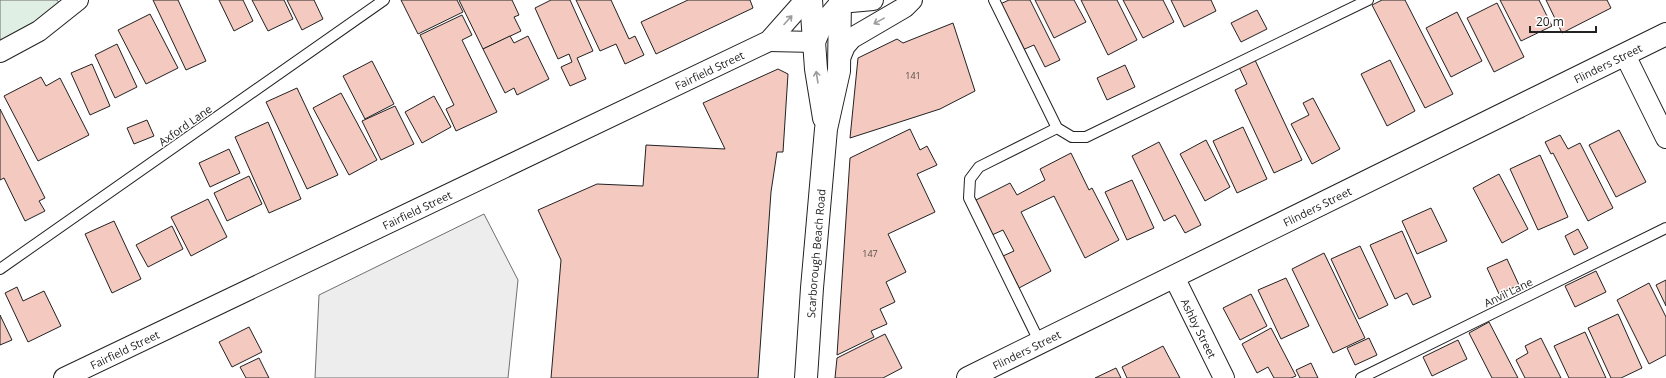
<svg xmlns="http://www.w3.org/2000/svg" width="1666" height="378" font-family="'Open Sans',sans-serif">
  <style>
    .green { fill: #e0efe3; stroke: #6f6f6f }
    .parking { fill: #ededed; stroke: #6f6f6f }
    .building { fill: #f3c9c0; stroke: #222 }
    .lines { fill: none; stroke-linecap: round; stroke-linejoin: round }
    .lane-casing { stroke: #222; stroke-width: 12 }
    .street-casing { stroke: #222; stroke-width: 22 }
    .secondary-casing { stroke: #222; stroke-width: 24 }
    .primary-casing { stroke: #222; stroke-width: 24 }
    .lane { stroke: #fff; stroke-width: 10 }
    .street { stroke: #fff; stroke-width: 20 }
    .secondary { stroke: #fff; stroke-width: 22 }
    .primary { stroke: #fff; stroke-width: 22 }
    .oneway { stroke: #9c9c9c }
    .labels { text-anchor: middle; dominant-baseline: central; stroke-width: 3; stroke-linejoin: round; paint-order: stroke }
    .number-label { font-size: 9px; fill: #564c4a }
    .street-label { font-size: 11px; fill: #222; stroke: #fff }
  </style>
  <rect width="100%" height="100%" fill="#fff"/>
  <polygon class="green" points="0,0 57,0 59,3 43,18 0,42"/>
  <polygon class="parking" points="484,214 518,280 508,378 315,378 319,295"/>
  <g class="building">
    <polygon points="153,0 178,0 206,61 186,70"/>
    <polygon points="219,0 243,0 253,21 234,31"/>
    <polygon points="252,0 284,0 293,19 268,31"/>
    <polygon points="287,0 314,0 323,19 302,30"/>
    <polygon points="401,0 457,0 463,12 418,34"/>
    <polygon points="459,0 512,0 519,15 514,17 521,31 483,49"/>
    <polygon points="551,0 570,0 593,51 577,58 586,79 570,86 561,67 572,62 569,54 558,59 535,8"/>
    <polygon points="576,0 611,0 629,39 635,36 644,55 625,64 616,44 600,51"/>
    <polygon points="688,0 750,0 753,8 656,54 641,22"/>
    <polygon points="1009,0 1030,0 1060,60 1045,67 1034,45 1020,51 998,5"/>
    <polygon points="1035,0 1074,0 1086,22 1054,38"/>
    <polygon points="1081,0 1117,0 1137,40 1108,55"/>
    <polygon points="1123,0 1163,0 1174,22 1143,38"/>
    <polygon points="1171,0 1211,0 1216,11 1184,27"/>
    <polygon points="1382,0 1405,0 1453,94 1425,108 1372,5"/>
    <polygon points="1500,0 1539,0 1552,26 1521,41"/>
    <polygon points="1546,0 1607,0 1611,8 1562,33"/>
    <polygon points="1497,3 1524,57 1494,72 1467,18"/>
    <polygon points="1257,10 1267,29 1241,42 1231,23"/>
    <polygon points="1457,12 1482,61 1451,77 1426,28"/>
    <polygon points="150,14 178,68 146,84 118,30"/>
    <polygon points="462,15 472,35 462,40 497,112 456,131 446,109 454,105 420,35"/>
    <polygon points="953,23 975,91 940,109 850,138 858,58 897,39 903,43"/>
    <polygon points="510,36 514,43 528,36 549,79 517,95 514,88 505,93 483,49"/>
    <polygon points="117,44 137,87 115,98 95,55"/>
    <polygon points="1255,60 1302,160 1274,173 1235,90 1247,84 1239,67"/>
    <polygon points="1390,60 1415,111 1387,126 1361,74"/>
    <polygon points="372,61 394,104 365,119 343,76"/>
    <polygon points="92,64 110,106 90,115 71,73"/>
    <polygon points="1125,65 1135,87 1107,100 1097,78"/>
    <polygon points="778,69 788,74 783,152 777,152 771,192 758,378 551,378 561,260 538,210 597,184 643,186 646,145 725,149 703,103"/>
    <polygon points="41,77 46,86 60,78 89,135 38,161 4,96"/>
    <polygon points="297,88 338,175 307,189 266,102"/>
    <polygon points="341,93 377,160 349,175 313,108"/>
    <polygon points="434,96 451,127 422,143 405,112"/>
    <polygon points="1313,98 1340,149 1312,164 1291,124 1309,115 1303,103"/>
    <polygon points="395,106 414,144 381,160 362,121"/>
    <polygon points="0,109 45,198 39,201 45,211 25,221 4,178 0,180"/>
    <polygon points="147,120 154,136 134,144 127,128"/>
    <polygon points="268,122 301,199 269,213 235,137"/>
    <polygon points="1243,127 1267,179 1237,193 1213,141"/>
    <polygon points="910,129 920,150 927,146 937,165 917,174 935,212 888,234 906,272 886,282 895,302 880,309 887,324 871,331 874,337 837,355 850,158"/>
    <polygon points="1619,130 1646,182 1616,197 1589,145"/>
    <polygon points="1560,135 1568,149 1580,143 1613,208 1588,221 1553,153 1551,154 1545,142"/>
    <polygon points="1206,140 1230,187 1205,201 1180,154"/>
    <polygon points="1159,142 1201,225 1185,233 1175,215 1164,221 1132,156"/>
    <polygon points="229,149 240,173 210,187 199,163"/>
    <polygon points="1071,153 1089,190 1092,188 1119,240 1085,258 1054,196 1021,212 1051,271 1019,288 1003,256 1014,251 1003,230 992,235 974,201 1010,183 1017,195 1045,180 1040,169"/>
    <polygon points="1540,155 1568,217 1538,230 1510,169"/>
    <polygon points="1499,174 1528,229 1502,243 1473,188"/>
    <polygon points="249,176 262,204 227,221 214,193"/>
    <polygon points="1132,180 1154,228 1127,240 1105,192"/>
    <polygon points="208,199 227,237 191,256 171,217"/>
    <polygon points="1431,208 1447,241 1417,254 1402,221"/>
    <polygon points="114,221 141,279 112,293 85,234"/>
    <polygon points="172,226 183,249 148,267 136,245"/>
    <polygon points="1578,229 1588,248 1574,255 1565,236"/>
    <polygon points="1402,231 1431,297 1413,305 1407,293 1395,299 1370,245"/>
    <polygon points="1360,246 1388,305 1359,319 1331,259"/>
    <polygon points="1324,253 1365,338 1333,353 1292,269"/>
    <polygon points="1507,259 1519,285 1499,294 1487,268"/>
    <polygon points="1596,271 1606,292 1575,307 1565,286"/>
    <polygon points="1286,278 1309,326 1281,339 1258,290"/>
    <polygon points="1666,280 1666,306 1656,285"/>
    <polygon points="1649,283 1666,317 1666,355 1649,364 1617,300"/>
    <polygon points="17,287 23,301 44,291 61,326 28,342 5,293"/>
    <polygon points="1251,294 1267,326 1240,340 1223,308"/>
    <polygon points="1618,314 1642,368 1621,378 1611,378 1588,328"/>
    <polygon points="0,315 12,340 0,345"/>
    <polygon points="1489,322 1518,378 1492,378 1469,333"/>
    <polygon points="249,327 262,352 232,367 219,342"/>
    <polygon points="1271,328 1296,376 1291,378 1274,378 1268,367 1257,373 1242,344"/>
    <polygon points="1585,332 1606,378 1569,378 1554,346"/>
    <polygon points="885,334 902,368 883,378 835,378 837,358"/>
    <polygon points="1369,338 1377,355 1355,365 1347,348"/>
    <polygon points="1541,338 1561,378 1525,378 1516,360 1528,353 1525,346"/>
    <polygon points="1458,340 1467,359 1432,376 1423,357"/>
    <polygon points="1163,346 1180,378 1127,378 1122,367"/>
    <polygon points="259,358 269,378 246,378 240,367"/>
    <polygon points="1311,363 1318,378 1300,378 1296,370"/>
    <polygon points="1116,368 1121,378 1095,378"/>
  </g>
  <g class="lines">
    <defs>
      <g id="lane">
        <polyline points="994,0 1057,128 1072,137 1086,137 1368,0"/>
        <polyline points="0,269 384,0"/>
        <polyline points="1040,343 969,198 970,179 979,167 1057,128"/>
        <polyline points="1361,378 1666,228"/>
      </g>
      <g id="street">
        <polyline points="769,41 815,42 823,23 840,3 873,0"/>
        <polyline points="0,52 39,31 78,0"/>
        <polyline points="1625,55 1666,138"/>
        <polyline points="840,58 845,46 852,38 905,7 912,0"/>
        <path id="s1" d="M 1174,277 L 1224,378"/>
        <path id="s2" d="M 64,378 L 769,41 L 799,7 L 808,0"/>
      </g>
      <g id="secondary">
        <path id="s3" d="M 968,378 L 1666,34"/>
      </g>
      <g id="primary">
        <polyline points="811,0 816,69 824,118"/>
        <path id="s4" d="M 806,378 L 812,288 L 826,129 L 839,71 L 840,0"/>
      </g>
    </defs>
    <use href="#lane" class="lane-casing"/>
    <use href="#street" class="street-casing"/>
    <use href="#secondary" class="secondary-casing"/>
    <use href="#primary" class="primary-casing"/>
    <use href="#lane" class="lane"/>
    <use href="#street" class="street"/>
    <use href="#secondary" class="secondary"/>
    <use href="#primary" class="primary"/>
  </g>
  <defs><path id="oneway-shaft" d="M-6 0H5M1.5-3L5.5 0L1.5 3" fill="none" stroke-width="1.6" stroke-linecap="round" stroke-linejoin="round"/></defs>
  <g class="oneway">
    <use href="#oneway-shaft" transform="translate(788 20) rotate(-48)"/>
    <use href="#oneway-shaft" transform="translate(879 21) rotate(151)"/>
    <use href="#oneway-shaft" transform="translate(817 77) rotate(-99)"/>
  </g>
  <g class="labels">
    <g class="number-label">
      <text x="913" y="75">141</text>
      <text x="870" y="253">147</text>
    </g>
    <g class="street-label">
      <text stroke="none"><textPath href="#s3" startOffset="713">Flinders Street</textPath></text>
      <text stroke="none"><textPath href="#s2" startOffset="715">Fairfield Street</textPath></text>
      <text transform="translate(185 125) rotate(-35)">Axford Lane</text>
      <text stroke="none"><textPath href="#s3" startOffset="389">Flinders Street</textPath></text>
      <text stroke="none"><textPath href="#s2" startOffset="391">Fairfield Street</textPath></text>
      <text stroke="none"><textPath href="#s4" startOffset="125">Scarborough Beach Road</textPath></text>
      <text transform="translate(1508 292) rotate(-26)">Anvil Lane</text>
      <text stroke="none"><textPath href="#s1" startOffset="57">Ashby Street</textPath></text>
      <text stroke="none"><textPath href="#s2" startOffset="67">Fairfield Street</textPath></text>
      <text stroke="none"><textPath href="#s3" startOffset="65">Flinders Street</textPath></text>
    </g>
  </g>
  <path d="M1530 26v6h66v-6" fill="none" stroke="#222222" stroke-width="2"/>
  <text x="1536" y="26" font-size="12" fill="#222222" stroke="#ffffff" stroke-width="3" paint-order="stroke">20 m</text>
</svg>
